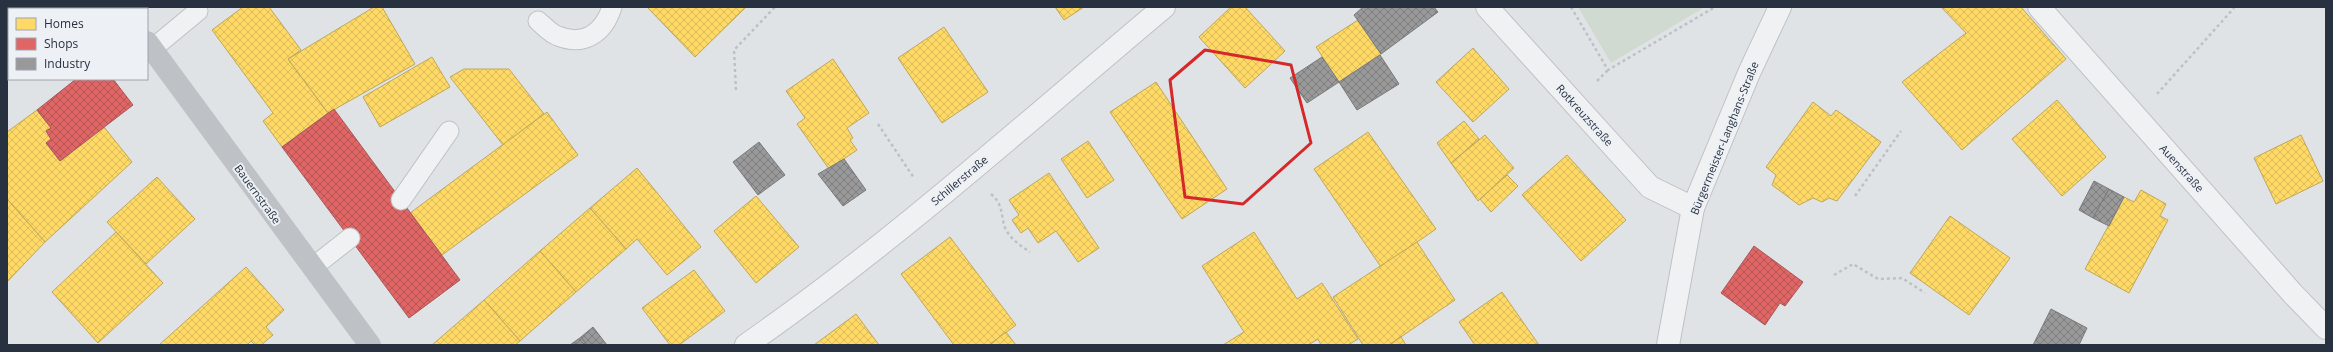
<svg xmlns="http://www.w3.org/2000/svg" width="2333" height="352" font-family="'Open Sans',sans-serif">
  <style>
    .green { fill: #d1dad1 }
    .homes { fill: url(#homes-cross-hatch); stroke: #bea75a }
    .shops { fill: url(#shops-cross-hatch); stroke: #a8565a }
    .industry { fill: url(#industry-cross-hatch); stroke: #777a7e }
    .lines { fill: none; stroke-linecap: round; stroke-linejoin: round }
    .lane-casing { stroke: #bec1c4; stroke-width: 21 }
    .street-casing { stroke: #bec1c4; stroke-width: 24 }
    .path { stroke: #bec1c4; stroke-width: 2.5; stroke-dasharray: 3 3; stroke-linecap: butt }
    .lane { stroke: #f0f1f2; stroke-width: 19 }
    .street { stroke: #f0f1f2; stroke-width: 22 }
    .secondary { stroke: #bec1c5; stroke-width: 22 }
    .marked { fill: none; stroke: #d62828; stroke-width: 3; stroke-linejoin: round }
    .labels { text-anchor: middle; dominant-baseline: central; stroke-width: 4; stroke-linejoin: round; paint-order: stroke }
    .street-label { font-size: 11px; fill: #27313f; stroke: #edf1f5 }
  </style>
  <defs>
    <pattern id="homes-cross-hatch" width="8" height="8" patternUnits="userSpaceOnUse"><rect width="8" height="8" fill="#ffd966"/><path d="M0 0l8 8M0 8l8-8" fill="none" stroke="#dbbb5a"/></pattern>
    <pattern id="shops-cross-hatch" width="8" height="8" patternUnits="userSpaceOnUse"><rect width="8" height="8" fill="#e06666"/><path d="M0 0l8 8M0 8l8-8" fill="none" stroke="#b65555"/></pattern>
    <pattern id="industry-cross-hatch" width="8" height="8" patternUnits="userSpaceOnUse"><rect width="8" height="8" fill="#999"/><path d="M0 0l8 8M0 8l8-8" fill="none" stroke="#7d7d7e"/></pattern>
  </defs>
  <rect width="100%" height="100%" fill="#e0e3e6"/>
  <polygon class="green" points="1578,7 1705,7 1611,63"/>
  <g class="homes">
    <polygon points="243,7 269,7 301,50 288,59 328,113 282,147 263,121 273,113 212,30"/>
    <polygon points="374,7 382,7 415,64 328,113 288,59"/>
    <polygon points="647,7 746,7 695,57"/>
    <polygon points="1055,7 1084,7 1064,20"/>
    <polygon points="1231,7 1245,7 1285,51 1245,88 1199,37"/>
    <polygon points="1941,7 2021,7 2066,59 1962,150 1902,82 1966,33"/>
    <polygon points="1358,20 1381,54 1339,82 1316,47"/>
    <polygon points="944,27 988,92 942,123 898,58"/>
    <polygon points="1473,48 1509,89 1473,122 1436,82"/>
    <polygon points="432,57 450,87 380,127 363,97"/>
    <polygon points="833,59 869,113 847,128 853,138 850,140 857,150 829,169 797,124 805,118 786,91"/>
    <polygon points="464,69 509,69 544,114 503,145 450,77"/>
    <polygon points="1156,82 1227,189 1182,219 1110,112"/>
    <polygon points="2057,100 2106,157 2062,196 2012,139"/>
    <polygon points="1813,102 1831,116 1836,110 1881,142 1837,201 1829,198 1822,202 1813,198 1799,205 1772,185 1776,175 1766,167"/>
    <polygon points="37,110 51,128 46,131 51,139 46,143 60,161 104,127 132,162 45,242 7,199 7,132"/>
    <polygon points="547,112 578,155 442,255 410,213"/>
    <polygon points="1464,121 1479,139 1451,163 1437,143"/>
    <polygon points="1368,132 1436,229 1381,267 1314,169"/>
    <polygon points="1485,135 1514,168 1478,201 1451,163"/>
    <polygon points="2301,135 2323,181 2276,204 2254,158"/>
    <polygon points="1088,141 1114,180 1087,198 1061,159"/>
    <polygon points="1567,155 1626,220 1581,261 1522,195"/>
    <polygon points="637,168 701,247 667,275 637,239 626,249 590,208"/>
    <polygon points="1049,173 1099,248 1078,262 1056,231 1038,243 1028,228 1021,233 1012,220 1019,215 1009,200"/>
    <polygon points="1507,175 1518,186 1491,212 1480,199"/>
    <polygon points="157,177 195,219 146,264 107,222"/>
    <polygon points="2141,190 2166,204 2160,216 2168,220 2129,293 2085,269 2124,197 2134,202"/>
    <polygon points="756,196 799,247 756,283 714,231"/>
    <polygon points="7,199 45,242 7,282"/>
    <polygon points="590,208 626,249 576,292 540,251"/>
    <polygon points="1950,216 2010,258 1969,315 1910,273"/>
    <polygon points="116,232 163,283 98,343 52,292"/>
    <polygon points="1254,232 1297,299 1322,283 1358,339 1348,345 1321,345 1318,339 1308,345 1223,345 1244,332 1202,266"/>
    <polygon points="950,237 1016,325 989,345 954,345 901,274"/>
    <polygon points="1417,242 1455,300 1389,345 1363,345 1333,297"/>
    <polygon points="540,251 576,292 520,341 484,300"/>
    <polygon points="246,267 284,310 266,327 273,335 261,345 255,345 251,341 247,345 159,345"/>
    <polygon points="694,270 725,311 679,345 670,345 642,308"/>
    <polygon points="1502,292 1539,345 1475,345 1459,322"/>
    <polygon points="484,300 520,341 515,345 432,345"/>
    <polygon points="856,314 879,345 814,345"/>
    <polygon points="1006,332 1016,345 989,345"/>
    <polygon points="1401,337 1406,345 1389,345"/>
  </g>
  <g class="shops">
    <polygon points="7,7 52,7 54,9 9,9 9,74 7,76"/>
    <polygon points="76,79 113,79 133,105 60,161 46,143 51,139 46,131 51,128 37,110"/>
    <polygon points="334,109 460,280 409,318 282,147"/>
    <polygon points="1754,246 1803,282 1785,306 1780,303 1765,325 1721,293"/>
  </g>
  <g class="industry">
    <polygon points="1363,7 1434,7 1438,12 1381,54 1354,15"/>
    <polygon points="1380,55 1399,84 1357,110 1339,82"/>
    <polygon points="1322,57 1339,82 1307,103 1290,78"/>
    <polygon points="759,142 785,175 758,195 733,162"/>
    <polygon points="844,159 866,190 843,206 818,174"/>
    <polygon points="2094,181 2109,189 2093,218 2079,210"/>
    <polygon points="2109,189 2124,197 2109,226 2093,218"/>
    <polygon points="2051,309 2087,328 2079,345 2033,345"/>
    <polygon points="593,327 607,345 587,345 581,337"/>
    <polygon points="581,337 587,345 570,345"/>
  </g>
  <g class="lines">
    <defs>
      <g id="lane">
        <path d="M 538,21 C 544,26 551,34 558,36 C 585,47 604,32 612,7"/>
        <polyline points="152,49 198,11"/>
        <polyline points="401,200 449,131"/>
        <polyline points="313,267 350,238"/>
      </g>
      <g id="street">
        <polyline points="1487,7 1650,187 1693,208"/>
        <polyline points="2039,7 2293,294 2326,328"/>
        <path d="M 746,345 C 893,243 1027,122 1164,7"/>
        <polyline points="1668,345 1693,208 1749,73 1780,7"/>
      </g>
    </defs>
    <use href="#lane" class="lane-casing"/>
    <use href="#street" class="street-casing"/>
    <g class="path">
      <polyline points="1571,7 1608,70 1715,7"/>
      <polyline points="1597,81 1608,70"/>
      <polyline points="736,90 734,50 775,7"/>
      <polyline points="2157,94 2234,8"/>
      <polyline points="878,124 914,178"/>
      <path d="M 991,194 C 1002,203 1001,212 1004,225 C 1008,237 1019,245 1030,252"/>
      <polyline points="1855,196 1901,131"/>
      <polyline points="1834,275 1853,264 1878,279 1902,278 1925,293"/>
    </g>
    <use href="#lane" class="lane"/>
    <use href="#street" class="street"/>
    <g class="secondary">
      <polyline points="122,7 123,9"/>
      <polyline points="147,42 370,345"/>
    </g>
  </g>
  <path class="marked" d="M 1205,50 L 1291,65 L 1311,143 L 1243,204 L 1185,197 L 1170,80 Z"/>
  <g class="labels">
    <g class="street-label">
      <text transform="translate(1585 115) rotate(48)">Rotkreuzstraße</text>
      <text transform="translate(1724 138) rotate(-68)">Bürgermeister-Langhans-Straße</text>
      <text transform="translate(2182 168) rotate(48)">Auenstraße</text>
      <text transform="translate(959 180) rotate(-40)">Schillerstraße</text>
      <text transform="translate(258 194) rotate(54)">Bauernstraße</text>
    </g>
  </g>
  <rect width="2333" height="352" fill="none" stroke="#27313f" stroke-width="16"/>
  <rect x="8" y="8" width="140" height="72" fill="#edf1f5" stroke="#9ea4ac"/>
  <rect x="16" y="18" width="20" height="12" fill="#ffd966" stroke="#9ea4ac"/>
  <text x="44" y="28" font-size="12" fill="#27313f">Homes</text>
  <rect x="16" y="38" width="20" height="12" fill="#e06666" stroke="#9ea4ac"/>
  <text x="44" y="48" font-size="12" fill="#27313f">Shops</text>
  <rect x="16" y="58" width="20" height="12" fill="#999999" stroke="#9ea4ac"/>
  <text x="44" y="68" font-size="12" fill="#27313f">Industry</text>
</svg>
